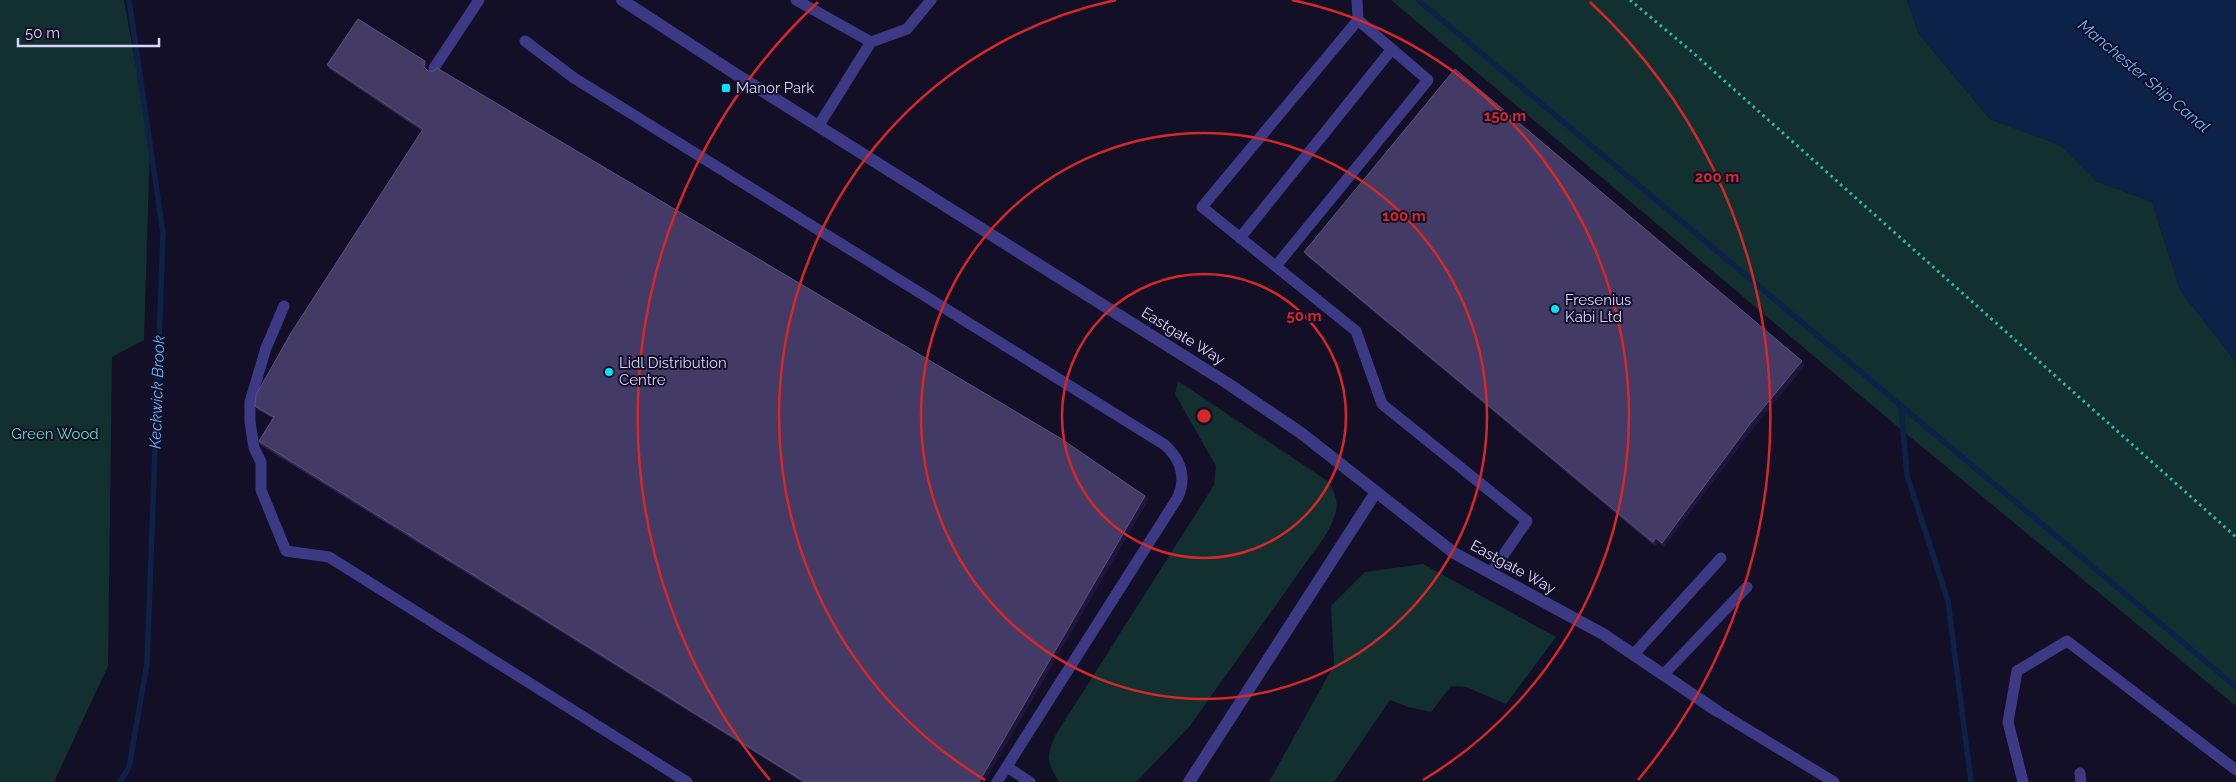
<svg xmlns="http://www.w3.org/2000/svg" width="2236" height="782" font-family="Raleway,sans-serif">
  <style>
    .green { fill: #12302f }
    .water { fill: #0c2248 }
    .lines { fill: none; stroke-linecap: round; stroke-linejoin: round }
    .stream { stroke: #0c2248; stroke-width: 5.5 }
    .path { stroke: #2fb8b0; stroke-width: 3; stroke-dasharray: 2.5 4; stroke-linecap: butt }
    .lane { stroke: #3d3a85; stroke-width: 11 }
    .street { stroke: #3d3a85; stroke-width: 12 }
    .wall { fill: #312854 }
    .shaded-wall { fill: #1d163a }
    .building { fill: #433a66; stroke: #5a527e }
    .ring { fill: none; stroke: #d62828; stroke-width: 2.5 }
    .poi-dot { fill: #00e5ff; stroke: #130f26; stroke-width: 2 }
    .labels { text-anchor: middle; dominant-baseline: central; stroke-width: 4; stroke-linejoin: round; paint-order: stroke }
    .poi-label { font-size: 15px; fill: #d9d4ff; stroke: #130f26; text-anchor: start }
    .street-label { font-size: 15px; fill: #d9d4ff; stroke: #130f26 }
    .park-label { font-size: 15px; fill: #5fe0c0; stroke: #130f26 }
    .water-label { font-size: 16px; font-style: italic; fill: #62b6ff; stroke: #130f26 }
    .centre { fill: #d62828; stroke: #130f26; stroke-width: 2.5 }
    .ring-label { font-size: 15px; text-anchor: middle; font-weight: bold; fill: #d62828; stroke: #130f26; stroke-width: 4; stroke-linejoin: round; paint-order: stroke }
  </style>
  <rect width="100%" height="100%" fill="#130f26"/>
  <g class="green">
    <polygon points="0,0 124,0 150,143 144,340 112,357 108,666 54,782 0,782"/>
    <polygon points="1391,0 1907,0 1919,34 1990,119 2060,145 2096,181 2152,202 2180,290 2236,362 2236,706 1886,417"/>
    <path d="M 1178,381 L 1326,480 C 1343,500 1337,515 1325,536 L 1189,727 L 1136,782 L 1059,782 C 1047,762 1046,758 1055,736 L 1214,485 L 1216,466 L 1175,394 Z"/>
    <polygon points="1423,564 1556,637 1506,704 1466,687 1451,686 1431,712 1408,707 1390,700 1334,782 1269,782 1334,665 1331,606 1365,572"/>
  </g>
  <polygon class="water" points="1907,0 2236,0 2236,362 2180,290 2152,202 2096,181 2060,145 1990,119 1919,34"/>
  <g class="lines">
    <g class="stream">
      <polyline points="1418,0 2236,687"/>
      <polyline points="1901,406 1907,475 1948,601 1971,782"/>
      <polyline points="120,782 129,767 147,664 163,233 129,0"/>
    </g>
    <polyline class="path" points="1630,0 1691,51 2236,537"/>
    <g class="lane">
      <polyline points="796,0 871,42 819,125"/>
      <polyline points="1357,0 1358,20"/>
      <path d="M 525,41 L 574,78 L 1165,445 C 1180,459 1187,476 1178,497 L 997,782"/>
      <polyline points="871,42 907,29 931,0"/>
      <polyline points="434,68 479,0"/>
      <polyline points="1240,238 1392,49"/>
      <polyline points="1276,266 1428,80 1358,20 1202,207 1356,331 1382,404 1527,521 1491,573"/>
      <polyline points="284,306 266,348 250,402 250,422 254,448 261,462 261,490 286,551 329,557 687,782"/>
      <polyline points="1634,654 1721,558"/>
      <polyline points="1663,675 1747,587"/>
      <polyline points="1717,711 1834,782"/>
      <polyline points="1007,767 1030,782"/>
      <polyline points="2080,773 2081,782"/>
      <polyline points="2023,782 2008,722 2017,671 2067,641 2236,770"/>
    </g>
    <g class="street">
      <polyline points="622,0 734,73 1227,383 1301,433 1454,553 1603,634 1717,711"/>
      <polyline points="1189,782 1376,492"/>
    </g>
  </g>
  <g class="wall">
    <polygon points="425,61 427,65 427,70 1145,496 1148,500 984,782 802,782 261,445 259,441 273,418 258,410 255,406 422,131 330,69 327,65"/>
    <polygon points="1304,252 1802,361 1805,365 1753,428 1664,547 1659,542 1655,546 1307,256"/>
  </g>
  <g class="shaded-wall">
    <polygon points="425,61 427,65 427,71 424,67"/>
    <polygon points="1802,361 1805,365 1753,428 1664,547 1662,543 1750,424"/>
    <polygon points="1145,496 1148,500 984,782 979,782"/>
    <polygon points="1656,538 1659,542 1655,546 1653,542"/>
  </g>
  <g class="building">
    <polygon points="358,19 425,61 424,67 428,71 434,71 437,68 1060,438 1145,496 979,782 805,782 259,441 274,417 255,406 256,395 291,333 423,129 327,65"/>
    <polygon points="1455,69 1802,361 1750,424 1662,543 1656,538 1653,542 1304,252"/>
  </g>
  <g class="ring">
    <circle cx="1204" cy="416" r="142"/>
    <circle cx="1204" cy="416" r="283"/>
    <path d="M985 780A425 425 0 0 1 1116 0M1292 0A425 425 0 0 1 1423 780"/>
    <path d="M770 780A566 566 0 0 1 818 2M1590 2A566 566 0 0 1 1638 780"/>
  </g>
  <g class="poi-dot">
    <rect x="721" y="83" width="10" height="10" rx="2.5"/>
    <circle cx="1555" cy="309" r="5"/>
    <circle cx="609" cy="372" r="5"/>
  </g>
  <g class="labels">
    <g class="poi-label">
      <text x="736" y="88">Manor Park</text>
      <text x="1565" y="300">Fresenius<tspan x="1565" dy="17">Kabi Ltd</tspan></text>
      <text x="619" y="363">Lidl Distribution<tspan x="619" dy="17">Centre</tspan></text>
    </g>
    <g class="street-label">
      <text transform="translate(1183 336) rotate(32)">Eastgate Way</text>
      <text transform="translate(1513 567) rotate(29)">Eastgate Way</text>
    </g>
    <g class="park-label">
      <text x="55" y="434">Green Wood</text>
    </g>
    <g class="water-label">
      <text transform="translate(2144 76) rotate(40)">Manchester Ship Canal</text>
      <text transform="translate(157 392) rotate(-88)">Keckwick Brook</text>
    </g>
  </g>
  <circle cx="1204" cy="416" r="8" class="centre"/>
  <g class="ring-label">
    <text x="1505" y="121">150 m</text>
    <text x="1717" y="182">200 m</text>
    <text x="1404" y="221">100 m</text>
    <text x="1304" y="321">50 m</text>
  </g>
  <path d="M18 38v8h141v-8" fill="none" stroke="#d9d4ff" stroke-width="2.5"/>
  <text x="25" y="38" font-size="15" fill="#d9d4ff" stroke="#130f26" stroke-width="4" paint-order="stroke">50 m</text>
</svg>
